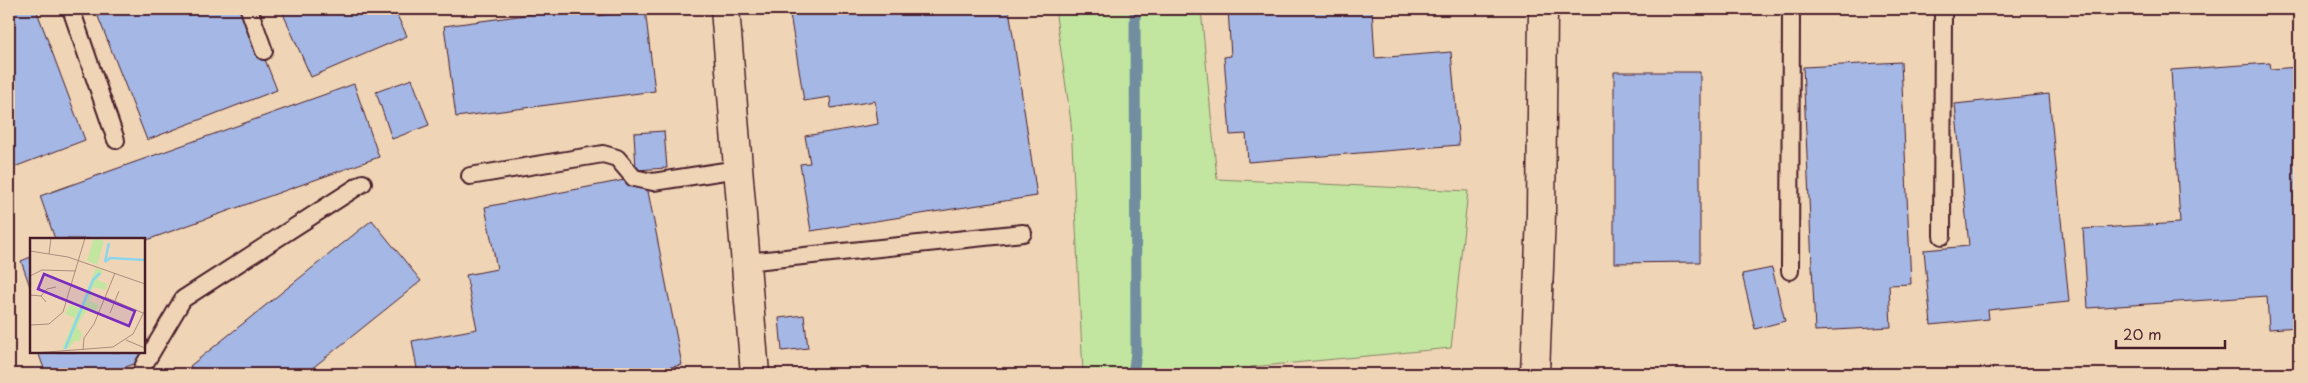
<svg xmlns="http://www.w3.org/2000/svg" width="2308" height="383" font-family="'Playpen Sans',sans-serif">
  <style>
    .green { fill: #c2e6a0; stroke: #868266 }
    .lines { fill: none; stroke-linecap: round; stroke-linejoin: round }
    .stream { stroke: #718d9f; stroke-width: 11 }
    .building { fill: #a4b7e5; stroke: #4a1f2b }
    .service-casing { stroke: #4a1f2b; stroke-width: 20 }
    .minor-casing { stroke: #4a1f2b; stroke-width: 31 }
    .service { stroke: #efd5b6; stroke-width: 16 }
    .minor { stroke: #efd5b6; stroke-width: 28 }
    .inset-river { fill: none; stroke: #8bd6ec; stroke-width: 2.5 }
    .inset-road { fill: none; stroke: #ad8c7e; stroke-width: 1 }
    .view { fill: #7b2cbf; fill-opacity: 0.15; stroke: #7b2cbf; stroke-width: 2.5 }
    .inset-edge { fill: none; stroke: #4a1f2b; stroke-width: 2.5 }
  </style>
  <rect width="100%" height="100%" fill="#efd5b6"/>
  <filter id="ink" filterUnits="userSpaceOnUse"><feTurbulence type="fractalNoise" baseFrequency=".02" numOctaves="2"/><feDisplacementMap in="SourceGraphic" scale="10" xChannelSelector="R" yChannelSelector="G"/><feConvolveMatrix kernelMatrix="1 2 1 2 8 2 1 2 1" color-interpolation-filters="sRGB"/></filter>
  <g filter="url(#ink)">
    <polygon class="green" points="1055,9 1201,9 1217,179 1468,191 1451,348 1251,367 1249,374 1083,374 1071,122"/>
    <g class="lines">
      <polyline class="stream" points="1133,374 1136,353 1135,9"/>
    </g>
    <g class="building">
      <polygon points="9,9 36,9 85,140 9,169"/>
      <polygon points="95,9 245,9 277,90 147,140"/>
      <polygon points="281,9 394,9 407,36 311,77"/>
      <polygon points="570,9 596,9 597,16 645,9 655,91 456,117 444,26"/>
      <polygon points="824,9 1009,9 1037,196 811,231 800,164 810,163 805,136 878,124 875,101 831,108 830,97 804,101 790,14"/>
      <polygon points="1228,9 1372,9 1375,58 1451,52 1459,145 1248,162 1246,134 1230,135 1224,57 1231,56"/>
      <polygon points="1901,62 1911,284 1889,285 1891,327 1815,331 1803,67"/>
      <polygon points="2270,63 2271,69 2299,67 2299,327 2269,329 2267,296 2088,308 2083,229 2180,223 2171,70"/>
      <polygon points="1614,72 1700,72 1700,262 1614,263"/>
      <polygon points="412,79 429,125 392,139 376,92"/>
      <polygon points="354,84 379,157 144,241 144,239 55,239 40,196"/>
      <polygon points="2049,94 2069,302 1988,310 1989,319 1931,325 1924,250 1969,246 1955,104"/>
      <polygon points="664,131 667,168 636,170 634,133"/>
      <polygon points="645,176 682,365 634,374 418,374 412,341 477,329 466,275 497,269 485,207"/>
      <polygon points="372,220 421,281 305,374 197,374 190,366"/>
      <polygon points="31,257 31,289 21,261"/>
      <polygon points="1772,268 1785,321 1755,329 1742,274"/>
      <polygon points="804,315 808,348 782,351 779,318"/>
      <polygon points="144,333 152,358 105,374 46,374 38,352 144,352"/>
    </g>
    <g class="lines">
      <defs>
        <g id="service">
          <polyline points="71,9 116,140"/>
          <polyline points="249,9 264,51"/>
          <polyline points="470,176 603,154 617,158 634,178 653,182 738,169"/>
          <polyline points="1942,236 1943,9"/>
          <polyline points="746,262 1023,233"/>
          <polyline points="1790,271 1791,9"/>
          <polyline points="141,374 144,365 183,299 363,183"/>
        </g>
        <g id="minor">
          <polyline points="725,9 755,374"/>
          <polyline points="1535,374 1541,214 1543,9"/>
        </g>
      </defs>
      <use href="#service" class="service-casing"/>
      <use href="#minor" class="minor-casing"/>
      <use href="#service" class="service"/>
      <use href="#minor" class="minor"/>
    </g>
  </g>
  <g transform="translate(30 238)">
    <rect width="115" height="115" fill="#efd5b6"/>
    <path d="M 64,0 L 74,3 L 67,27 L 57,23 ZM 66,30 L 73,33 L 67,42 L 77,46 L 75,52 L 63,49 L 59,63 L 69,67 L 66,73 L 58,71 L 50,82 L 47,90 L 52,95 L 50,103 L 44,103 L 39,110 L 32,111 L 45,80 L 35,76 L 39,67 L 50,70 Z" fill="#c2e6a0"/>
    <path class="inset-river" d="M 75,24 L 80,20 L 115,22M 75,24 L 79,5M 35,111 L 63,42 L 70,35"/>
    <path class="inset-road" d="M 0,13 L 38,19 L 115,46M 19,16 L 21,0M 0,38 L 12,32 L 46,33M 0,57 L 11,58 L 16,64M 11,58 L 17,51 L 26,49M 75,59 L 113,75M 80,75 L 89,53M 0,87 L 19,86 L 33,74 L 55,0M 96,102 L 115,110M 53,112 L 54,100 L 64,86 L 85,35M 4,115 L 83,109 L 103,96 L 115,72"/>
    <path class="view" d="M 14,36 L 105,73 L 99,88 L 8,51 Z"/>
    <rect width="115" height="115" class="inset-edge"/>
  </g>
  <rect width="2308" height="383" fill="none" stroke="#efd5b6" stroke-width="30"/>
  <rect x="15" y="15" width="2278" height="353" fill="none" stroke="#4a1f2b" stroke-width="2" filter="url(#ink)"/>
  <path d="M2116 340v8h109v-8" fill="none" stroke="#4a1f2b" stroke-width="2.5"/>
  <text x="2123" y="340" font-size="15" fill="#4a1f2b" stroke="#efd5b6" stroke-width="4" paint-order="stroke">20 m</text>
</svg>
